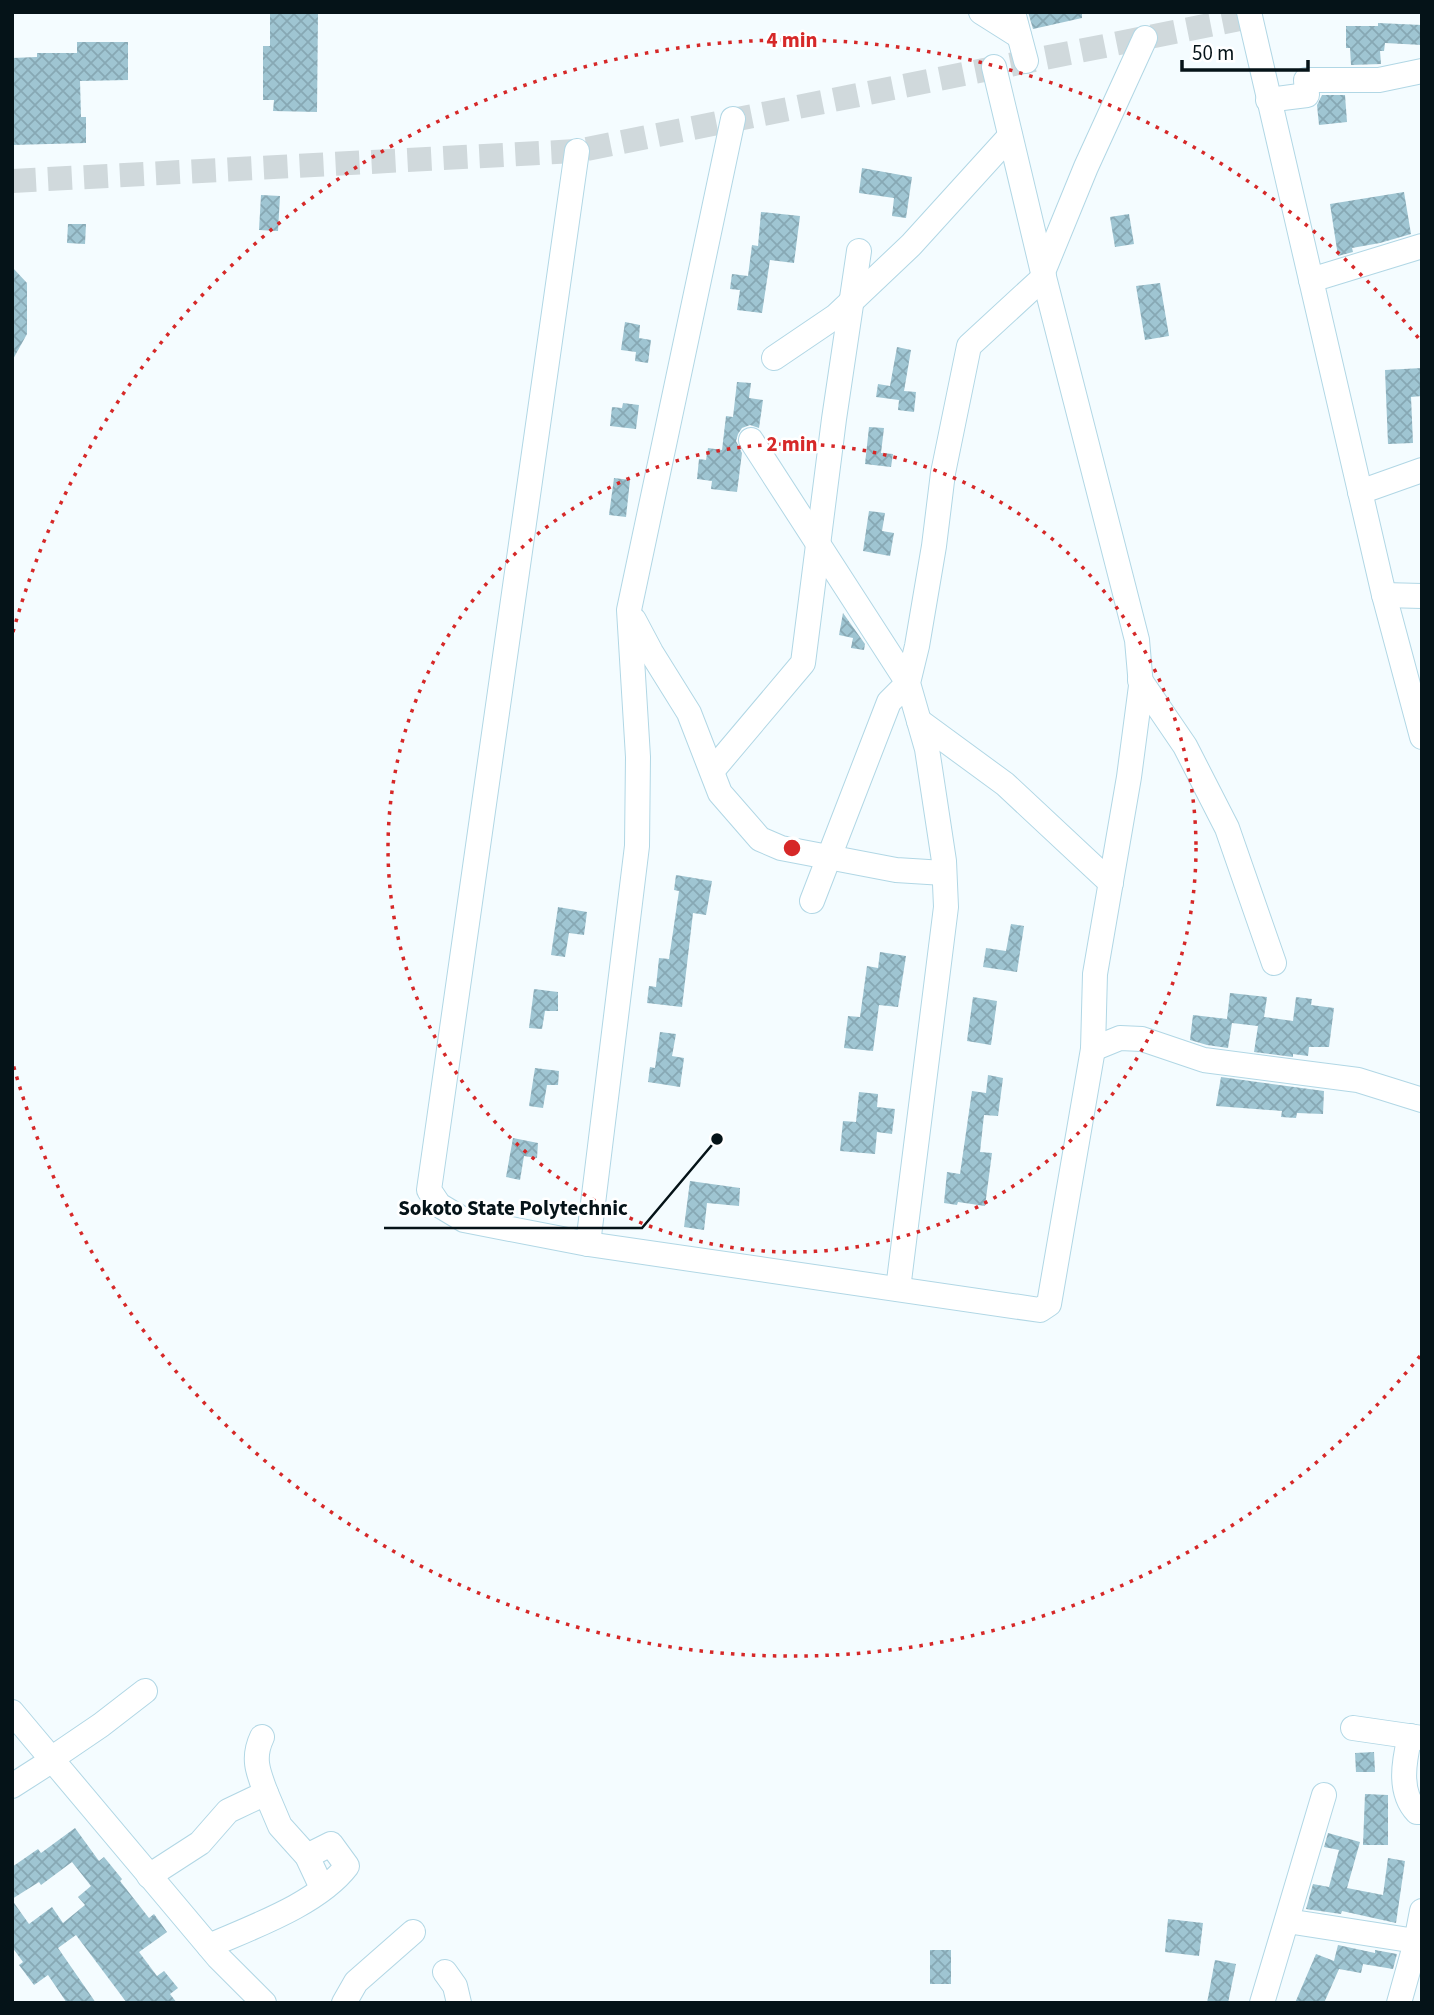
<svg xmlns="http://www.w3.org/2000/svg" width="1434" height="2015" font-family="'Source Sans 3',sans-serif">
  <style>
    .building { fill: url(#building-cross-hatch) }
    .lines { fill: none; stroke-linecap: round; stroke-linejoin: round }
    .minor-tunnel { stroke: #d0d9dc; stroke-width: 24; stroke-dasharray: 24 12; stroke-linecap: butt }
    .minor-casing { stroke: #b1d7e5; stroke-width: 26 }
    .minor { stroke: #fff; stroke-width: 24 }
    .ring { fill: none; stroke: #d62828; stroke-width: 3.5; stroke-dasharray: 3.5 7 }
    .centre { fill: #d62828; stroke: #fff; stroke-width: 3.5 }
    .ring-label { font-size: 21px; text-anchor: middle; font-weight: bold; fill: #d62828; stroke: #fff; stroke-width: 5; stroke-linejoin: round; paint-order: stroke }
    .leader { fill: none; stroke: #051318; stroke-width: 2.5 }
    .callout-dot { fill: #051318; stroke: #fff; stroke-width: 2.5 }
    .callout-label { font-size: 21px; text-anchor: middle; font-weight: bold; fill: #051318; stroke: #fff; stroke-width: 5; stroke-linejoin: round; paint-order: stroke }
  </style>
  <defs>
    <pattern id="building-cross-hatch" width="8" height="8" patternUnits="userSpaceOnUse" patternTransform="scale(1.75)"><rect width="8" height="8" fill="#9fc5d2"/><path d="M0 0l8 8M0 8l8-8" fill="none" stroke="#87a8b4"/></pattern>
  </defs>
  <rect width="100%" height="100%" fill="#f4fcff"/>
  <g class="building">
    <polygon points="270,12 318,12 317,112 273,111 274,100 263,100 263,46 270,46"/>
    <polygon points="1028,12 1082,12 1082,18 1033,29"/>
    <polygon points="1378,23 1422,25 1422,45 1385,43 1384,51 1380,51 1381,64 1351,65 1350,48 1346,48 1346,26 1378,26"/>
    <polygon points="77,42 128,42 128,80 80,81 81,117 86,117 86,143 12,145 12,58 37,57 37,53 77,53"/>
    <polygon points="1322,95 1345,95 1347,122 1319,125 1317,105"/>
    <polygon points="862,168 912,177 906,218 892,216 894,198 859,193"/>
    <polygon points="1404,192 1411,234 1380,243 1352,248 1353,252 1338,256 1330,204"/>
    <polygon points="261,195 280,196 278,231 259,230"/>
    <polygon points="761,212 800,216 794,263 770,260 762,313 737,310 740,290 730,289 732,274 748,276 752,245 758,246"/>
    <polygon points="1129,214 1134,244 1115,247 1110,217"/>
    <polygon points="68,224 86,224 85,244 67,243"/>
    <polygon points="12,267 27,283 27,334 12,361"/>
    <polygon points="1160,283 1169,336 1145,340 1136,286"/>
    <polygon points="625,322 640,325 639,338 651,340 648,363 635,361 636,352 621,350"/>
    <polygon points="897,347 911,350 904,391 916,392 914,412 898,410 899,400 876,397 878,384 890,386"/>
    <polygon points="1422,368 1422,396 1411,397 1413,443 1388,444 1385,370"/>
    <polygon points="737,382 751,383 749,398 763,400 759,428 750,425 742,428 738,434 736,441 742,453 737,492 711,489 712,481 697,479 699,459 706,460 708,448 722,450 726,416 733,417"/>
    <polygon points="623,403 639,405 636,429 610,426 612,407 622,408"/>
    <polygon points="869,427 884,428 881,453 893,454 891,467 865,464"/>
    <polygon points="614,478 630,480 626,517 609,515"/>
    <polygon points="869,511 885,513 882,531 894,533 890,556 863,551"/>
    <polygon points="843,613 865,644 864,650 851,648 853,638 839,635"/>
    <polygon points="676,875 712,881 706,915 693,913 682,1007 647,1003 649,986 656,987 659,958 669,959 679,891 674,890"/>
    <polygon points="558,907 587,912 584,935 569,933 565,957 551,955"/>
    <polygon points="1011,924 1024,926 1017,972 983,967 986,948 1006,951"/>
    <polygon points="880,952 906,956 898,1007 879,1005 873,1051 844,1048 848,1016 860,1017 867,966 878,968"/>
    <polygon points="534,989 558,992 558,1011 545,1011 542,1029 529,1028"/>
    <polygon points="1230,993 1267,997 1264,1017 1293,1021 1296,997 1312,999 1311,1005 1334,1008 1329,1047 1309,1047 1308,1056 1293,1054 1293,1057 1254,1052 1258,1026 1232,1023 1228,1048 1207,1045 1190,1040 1193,1015 1227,1019"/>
    <polygon points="973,997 997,1001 991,1045 967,1041"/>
    <polygon points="660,1032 676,1034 672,1056 684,1058 680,1087 648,1082 650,1067 655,1068"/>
    <polygon points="535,1068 559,1071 558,1085 547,1085 543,1108 529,1106"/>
    <polygon points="988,1075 1003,1078 998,1116 984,1115 980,1152 992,1153 985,1206 958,1202 957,1205 944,1203 947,1172 960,1174 972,1091 986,1093"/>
    <polygon points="1221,1077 1324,1091 1323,1114 1297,1113 1296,1118 1281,1117 1282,1111 1216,1106"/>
    <polygon points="859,1092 878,1094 877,1107 895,1109 892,1134 877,1132 875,1154 840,1151 843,1121 856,1122"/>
    <polygon points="513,1138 538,1143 537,1158 524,1156 520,1180 506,1177"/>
    <polygon points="690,1181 740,1188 739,1206 707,1203 704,1230 684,1227"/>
    <polygon points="1374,1752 1375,1772 1356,1772 1355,1753"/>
    <polygon points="1365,1794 1388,1795 1388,1845 1363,1845"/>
    <polygon points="75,1828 99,1861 104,1857 122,1879 120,1881 149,1918 154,1914 167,1932 139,1952 157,1976 164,1971 178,1988 170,1994 177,2003 127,2003 76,1935 58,1948 96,2003 67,2003 48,1975 34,1985 19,1965 23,1962 12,1947 12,1900 29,1924 52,1907 63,1923 85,1905 78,1897 91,1886 72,1862 41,1885 39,1882 12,1899 12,1867 38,1849 41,1853"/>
    <polygon points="1328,1833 1360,1842 1347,1888 1383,1895 1388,1858 1405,1861 1396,1923 1342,1911 1341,1914 1306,1909 1313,1884 1329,1887 1339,1850 1324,1847"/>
    <polygon points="1168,1919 1203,1923 1199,1956 1165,1952"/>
    <polygon points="1338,1945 1375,1953 1375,1950 1397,1954 1393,1969 1363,1964 1361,1973 1339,1969 1324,2003 1295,2003 1316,1954 1334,1961"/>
    <rect x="930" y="1950" width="21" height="34"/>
    <polygon points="1215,1960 1236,1964 1228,2003 1207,2003"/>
  </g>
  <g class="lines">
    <polyline class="minor-tunnel" points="12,181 577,151 1250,17"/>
    <defs>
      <g id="minor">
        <polyline points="981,12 1019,36"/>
        <polyline points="1013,12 1026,61"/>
        <polyline points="1249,12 1384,595 1422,737"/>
        <polyline points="1268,100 1307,95 1306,80 1379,80 1422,71"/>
        <polyline points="577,151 429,1190 439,1205 464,1220 588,1244 1040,1310 1049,1304 1093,1049 1095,974 1129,777 1141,686 1137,640 1044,277 994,67"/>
        <polyline points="1043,272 1086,167 1145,38"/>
        <polyline points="1311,280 1422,246"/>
        <polyline points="774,358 836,316 911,245 1010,136"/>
        <polyline points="751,440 908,683 889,702 812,901"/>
        <polyline points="1360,492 1422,470"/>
        <polyline points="1384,595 1422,596"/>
        <polyline points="634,620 651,652 689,713 720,793 760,839 781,848 896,870 944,873"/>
        <polyline points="1140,680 1185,746 1227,828 1274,963"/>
        <polyline points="919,721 1005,784 1111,883"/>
        <polyline points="712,771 803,663 834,419 859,251"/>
        <polyline points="1093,1049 1120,1038 1142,1039 1204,1060 1358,1080 1422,1100"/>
        <polyline points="588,1244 637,846 638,757 629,610 733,119"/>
        <polyline points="898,1289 946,907 944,861 927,749 908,683 917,646 934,546 943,473 969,346 1044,277"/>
        <polyline points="12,1712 218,1957 264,2003"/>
        <polyline points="1353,1728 1422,1738"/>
        <path d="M 1410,1736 C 1404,1761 1398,1792 1417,1812 L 1422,1812"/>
        <polyline points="12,1786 51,1761 51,1759 101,1725 145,1691"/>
        <polyline points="266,1793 280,1826 307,1856 322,1888"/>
        <path d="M 149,1876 L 200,1843 L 228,1811 L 266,1793 C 258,1772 252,1758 262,1737"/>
        <polyline points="1287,1921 1422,1942"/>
        <path d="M 209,1946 C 252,1927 318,1904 347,1866 L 331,1844 L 307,1856"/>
        <polyline points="445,1972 455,1986 459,2003"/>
        <polyline points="344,2003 356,1982 413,1932"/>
        <polyline points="1262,2003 1324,1795"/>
        <polyline points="1399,2003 1416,1942 1422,1911"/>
      </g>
    </defs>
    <use href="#minor" class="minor-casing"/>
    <use href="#minor" class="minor"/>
  </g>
  <g class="ring">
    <circle cx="792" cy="848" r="404"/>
    <path d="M1420 1356A808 808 0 0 1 13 1064M13 632A808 808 0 0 1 1420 340"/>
  </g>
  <circle cx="792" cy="848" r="10" class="centre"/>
  <g class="ring-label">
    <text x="792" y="47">4 min</text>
    <text x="792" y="451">2 min</text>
  </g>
  <path class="leader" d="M717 1139L642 1228H384"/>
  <circle class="callout-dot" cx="717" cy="1139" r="7"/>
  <g class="callout-label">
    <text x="513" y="1215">Sokoto State Polytechnic</text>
  </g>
  <rect width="1434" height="2015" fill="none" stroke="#051318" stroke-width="28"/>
  <path d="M1182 60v10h126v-10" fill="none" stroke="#051318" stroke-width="3.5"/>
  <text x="1192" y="60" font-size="21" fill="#051318" stroke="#ffffff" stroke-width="5" paint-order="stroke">50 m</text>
</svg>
